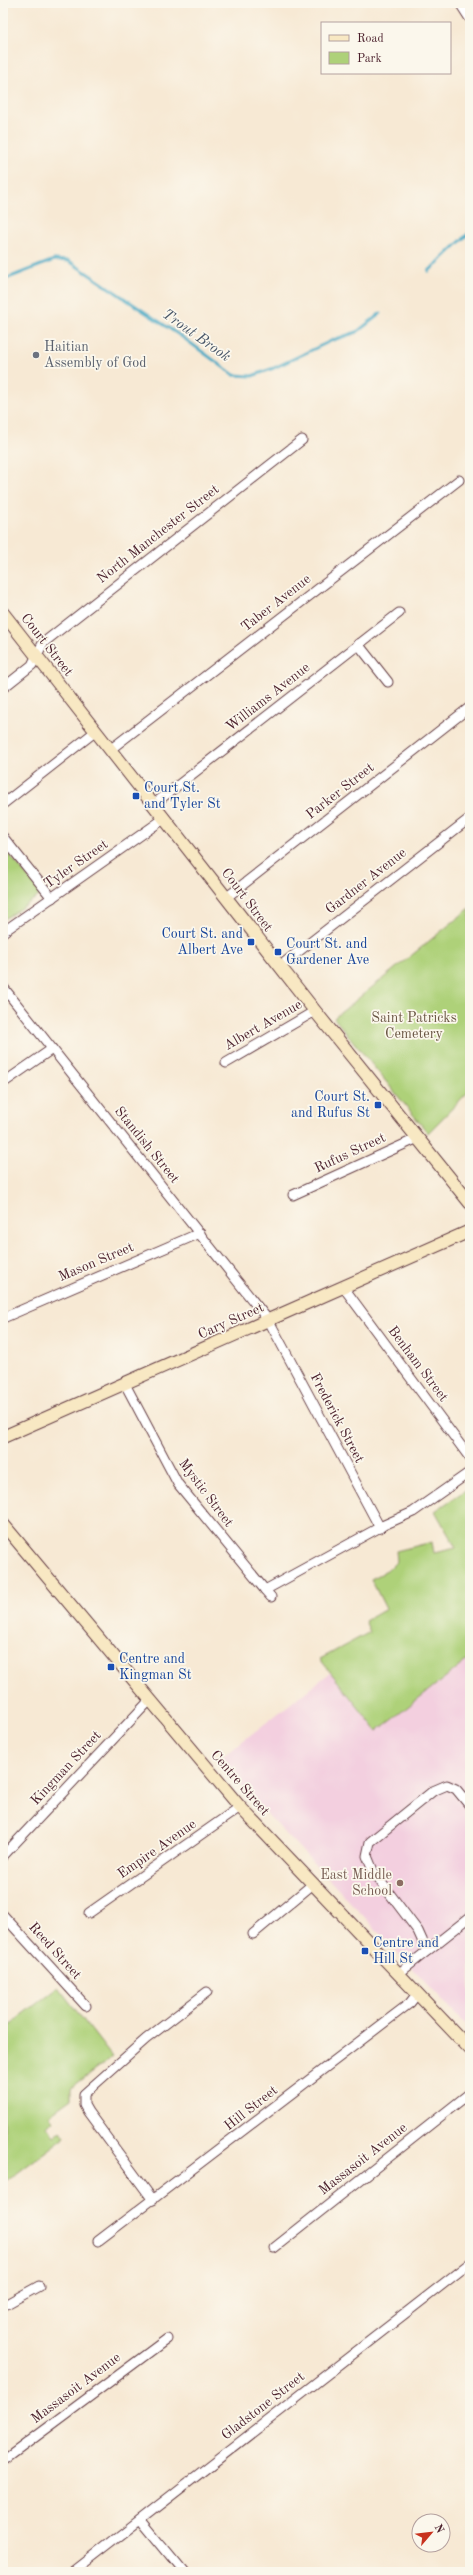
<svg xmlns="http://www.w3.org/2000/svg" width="473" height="2575" font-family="'Old Standard TT',serif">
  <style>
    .built { fill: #f3cfdf }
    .green { fill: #aed179; stroke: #7c7852 }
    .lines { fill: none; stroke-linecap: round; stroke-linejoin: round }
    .stream { stroke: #44a8c4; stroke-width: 3 }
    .minor-casing { stroke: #643d44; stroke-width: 11 }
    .tertiary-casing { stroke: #643d44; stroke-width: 13 }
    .secondary-casing { stroke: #643d44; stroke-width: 14 }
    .minor { stroke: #fff; stroke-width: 9 }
    .tertiary { stroke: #fff; stroke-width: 11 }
    .secondary { stroke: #f8e8c3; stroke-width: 12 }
    .worship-dot { fill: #6b7280; stroke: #fbf7ec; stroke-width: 1.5 }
    .transit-dot { fill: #1a4fb4; stroke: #fbf7ec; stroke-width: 1.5 }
    .education-dot { fill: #8d6e63; stroke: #fbf7ec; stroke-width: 1.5 }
    .labels { text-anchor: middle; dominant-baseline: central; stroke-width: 3.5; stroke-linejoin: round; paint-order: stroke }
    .worship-label { font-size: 14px; fill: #5b616d; stroke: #fbf7ec; text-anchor: start }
    .street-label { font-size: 14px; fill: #4a1f2b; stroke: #fbf7ec }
    .transit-label { font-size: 14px; fill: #164399; stroke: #fbf7ec; text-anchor: start }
    .park-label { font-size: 14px; fill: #685442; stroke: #fbf7ec }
    .education-label { font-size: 14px; fill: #785e54; stroke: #fbf7ec; text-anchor: end }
    .water-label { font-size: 15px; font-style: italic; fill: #485668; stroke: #fbf7ec }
  </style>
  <rect width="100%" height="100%" fill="#fbf7ec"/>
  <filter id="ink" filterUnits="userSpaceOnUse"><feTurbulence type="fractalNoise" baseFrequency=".025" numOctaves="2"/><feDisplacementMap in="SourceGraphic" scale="8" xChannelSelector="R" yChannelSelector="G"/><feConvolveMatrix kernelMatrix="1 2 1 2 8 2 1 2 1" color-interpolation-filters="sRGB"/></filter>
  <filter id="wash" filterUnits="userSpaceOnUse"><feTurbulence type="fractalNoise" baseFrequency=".012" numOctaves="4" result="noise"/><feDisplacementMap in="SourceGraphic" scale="16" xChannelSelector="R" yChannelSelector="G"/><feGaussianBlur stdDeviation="0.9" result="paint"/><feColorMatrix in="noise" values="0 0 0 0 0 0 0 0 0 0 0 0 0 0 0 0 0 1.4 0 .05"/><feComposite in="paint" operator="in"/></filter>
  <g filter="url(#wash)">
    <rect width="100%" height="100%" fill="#f7e9d4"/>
    <polygon class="built" points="470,1658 470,2029 217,1761 331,1672 377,1730"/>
    <g class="green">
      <polygon points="3,847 42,894 3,920"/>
      <polygon points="470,908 470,1090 428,1133 334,1018"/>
      <polygon points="470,1487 470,1658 377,1731 320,1659 370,1632 365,1621 386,1609 371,1579 387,1571 397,1561 396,1551 432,1542 434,1553 456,1548 435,1511"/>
      <polygon points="58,1987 112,2057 71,2088 71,2099 49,2115 53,2121 47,2127 54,2136 61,2130 66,2136 3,2184 3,2030"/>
    </g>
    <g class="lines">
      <g class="stream">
        <polyline points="429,271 470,232"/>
        <polyline points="3,280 54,260 69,261 185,339 234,375 252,376 274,368 333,340 357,332 381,313"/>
      </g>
    </g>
  </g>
  <g filter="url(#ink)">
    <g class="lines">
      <defs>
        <g id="minor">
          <polyline points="358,644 388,682"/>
          <polyline points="3,688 32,665 43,643 302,440"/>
          <polyline points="111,749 459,480"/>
          <polyline points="3,804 96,731"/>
          <polyline points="154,804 399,613"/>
          <polyline points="3,837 52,898"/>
          <polyline points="227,897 470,707"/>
          <polyline points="3,932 165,818"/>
          <polyline points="280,966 470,818"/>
          <polyline points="3,987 269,1321 380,1528"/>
          <polyline points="226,1063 315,1011"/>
          <polyline points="3,1083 52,1049"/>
          <polyline points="293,1195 418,1138"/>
          <polyline points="344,1288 470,1458"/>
          <polyline points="3,1318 200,1233"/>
          <polyline points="125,1384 178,1484 265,1590"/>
          <polyline points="271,1597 265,1590 384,1525 413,1512 470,1472"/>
          <polyline points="3,1856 150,1700"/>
          <polyline points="89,1913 240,1807"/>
          <polyline points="3,1915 86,2006"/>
          <polyline points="253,1934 313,1884"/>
          <polyline points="427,1951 418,1931 374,1873 367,1856 370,1842 433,1791 447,1785 456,1789 470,1806"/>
          <polyline points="398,1974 470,1917"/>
          <polyline points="153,2200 88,2112 84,2105 84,2094 146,2039 207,1992"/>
          <polyline points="98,2241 410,2003 417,1994"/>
          <polyline points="274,2248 470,2093"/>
          <polyline points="3,2306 39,2286"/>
          <polyline points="3,2461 167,2339"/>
          <polyline points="140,2520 183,2572"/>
          <polyline points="73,2572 470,2263"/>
        </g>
        <polyline id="tertiary" points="461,3 470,17"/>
        <g id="secondary">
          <polyline points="3,613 315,1011 470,1203"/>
          <polyline points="3,1437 470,1231"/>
          <polyline points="3,1524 240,1807 470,2049"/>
        </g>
      </defs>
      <use href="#minor" class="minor-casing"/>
      <use href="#tertiary" class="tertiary-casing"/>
      <use href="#secondary" class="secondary-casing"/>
      <use href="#minor" class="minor"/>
      <use href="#tertiary" class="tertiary"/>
      <use href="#secondary" class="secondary"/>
    </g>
  </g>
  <circle class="worship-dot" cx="36" cy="355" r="4"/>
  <g class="transit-dot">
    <rect x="132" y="792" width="8" height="8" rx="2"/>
    <rect x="247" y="938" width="8" height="8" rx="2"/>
    <rect x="274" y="948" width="8" height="8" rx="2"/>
    <rect x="374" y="1101" width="8" height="8" rx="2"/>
    <rect x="107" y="1663" width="8" height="8" rx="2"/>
    <rect x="361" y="1947" width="8" height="8" rx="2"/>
  </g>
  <circle class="education-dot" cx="400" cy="1883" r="4"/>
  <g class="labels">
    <g class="worship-label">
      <text x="44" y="347">Haitian<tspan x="44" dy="16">Assembly of God</tspan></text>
    </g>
    <g class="street-label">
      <text transform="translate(158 534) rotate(-38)">North Manchester Street</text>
      <text transform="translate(276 603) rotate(-38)">Taber Avenue</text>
      <text transform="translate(47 645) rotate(52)">Court Street</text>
      <text transform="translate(268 697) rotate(-38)">Williams Avenue</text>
      <text transform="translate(340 791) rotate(-38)">Parker Street</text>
      <text transform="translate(76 864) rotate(-35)">Tyler Street</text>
      <text transform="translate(366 881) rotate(-38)">Gardner Avenue</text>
      <text transform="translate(247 900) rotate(53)">Court Street</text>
      <text transform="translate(263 1025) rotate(-30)">Albert Avenue</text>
      <text transform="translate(147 1145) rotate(51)">Standish Street</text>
      <text transform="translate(350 1153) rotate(-25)">Rufus Street</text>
      <text transform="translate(96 1262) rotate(-23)">Mason Street</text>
      <text transform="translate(231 1321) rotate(-24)">Cary Street</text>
      <text transform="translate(418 1364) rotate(53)">Benham Street</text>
      <text transform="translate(337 1418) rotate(62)">Frederick Street</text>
      <text transform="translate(206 1493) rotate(53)">Mystic Street</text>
      <text transform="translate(66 1768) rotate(-47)">Kingman Street</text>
      <text transform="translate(240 1783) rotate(49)">Centre Street</text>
      <text transform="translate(157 1849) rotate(-35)">Empire Avenue</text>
      <text transform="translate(55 1951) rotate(48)">Reed Street</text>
      <text transform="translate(251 2108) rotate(-38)">Hill Street</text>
      <text transform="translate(363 2159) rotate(-38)">Massasoit Avenue</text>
      <text transform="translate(76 2388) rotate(-37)">Massasoit Avenue</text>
      <text transform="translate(263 2406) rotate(-38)">Gladstone Street</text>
    </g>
    <g class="transit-label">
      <text x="144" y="788">Court St.<tspan x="144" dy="16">and Tyler St</tspan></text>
      <text x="243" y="934" text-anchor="end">Court St. and<tspan x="243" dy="16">Albert Ave</tspan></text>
      <text x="286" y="944">Court St. and<tspan x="286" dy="16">Gardener Ave</tspan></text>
      <text x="370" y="1097" text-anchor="end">Court St.<tspan x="370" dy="16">and Rufus St</tspan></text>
      <text x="119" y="1659">Centre and<tspan x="119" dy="16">Kingman St</tspan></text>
      <text x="373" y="1943">Centre and<tspan x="373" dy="16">Hill St</tspan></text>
    </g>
    <g class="park-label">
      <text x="414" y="1018">Saint Patricks<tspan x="414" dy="16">Cemetery</tspan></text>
    </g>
    <g class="education-label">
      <text x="392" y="1875">East Middle<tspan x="392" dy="16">School</tspan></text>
    </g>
    <g class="water-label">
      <text transform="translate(196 336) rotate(35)">Trout Brook</text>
    </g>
  </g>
  <rect width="473" height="2575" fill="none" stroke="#fbf7ec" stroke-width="16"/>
  <rect x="321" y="22" width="130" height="52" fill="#fbf7ec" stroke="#b4a19f"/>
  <rect x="329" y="35" width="20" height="6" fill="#f8e8c3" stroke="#b4a19f"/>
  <text x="357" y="42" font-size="12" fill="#4a1f2b">Road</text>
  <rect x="329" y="52" width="20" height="12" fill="#aed179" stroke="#b4a19f"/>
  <text x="357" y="62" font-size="12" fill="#4a1f2b">Park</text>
  <g transform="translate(431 2533) rotate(62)"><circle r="19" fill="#fbf7ec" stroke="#b4a19f"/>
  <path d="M0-3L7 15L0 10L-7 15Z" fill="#c8321e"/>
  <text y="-6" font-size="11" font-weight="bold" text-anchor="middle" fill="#4a1f2b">N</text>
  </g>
</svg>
